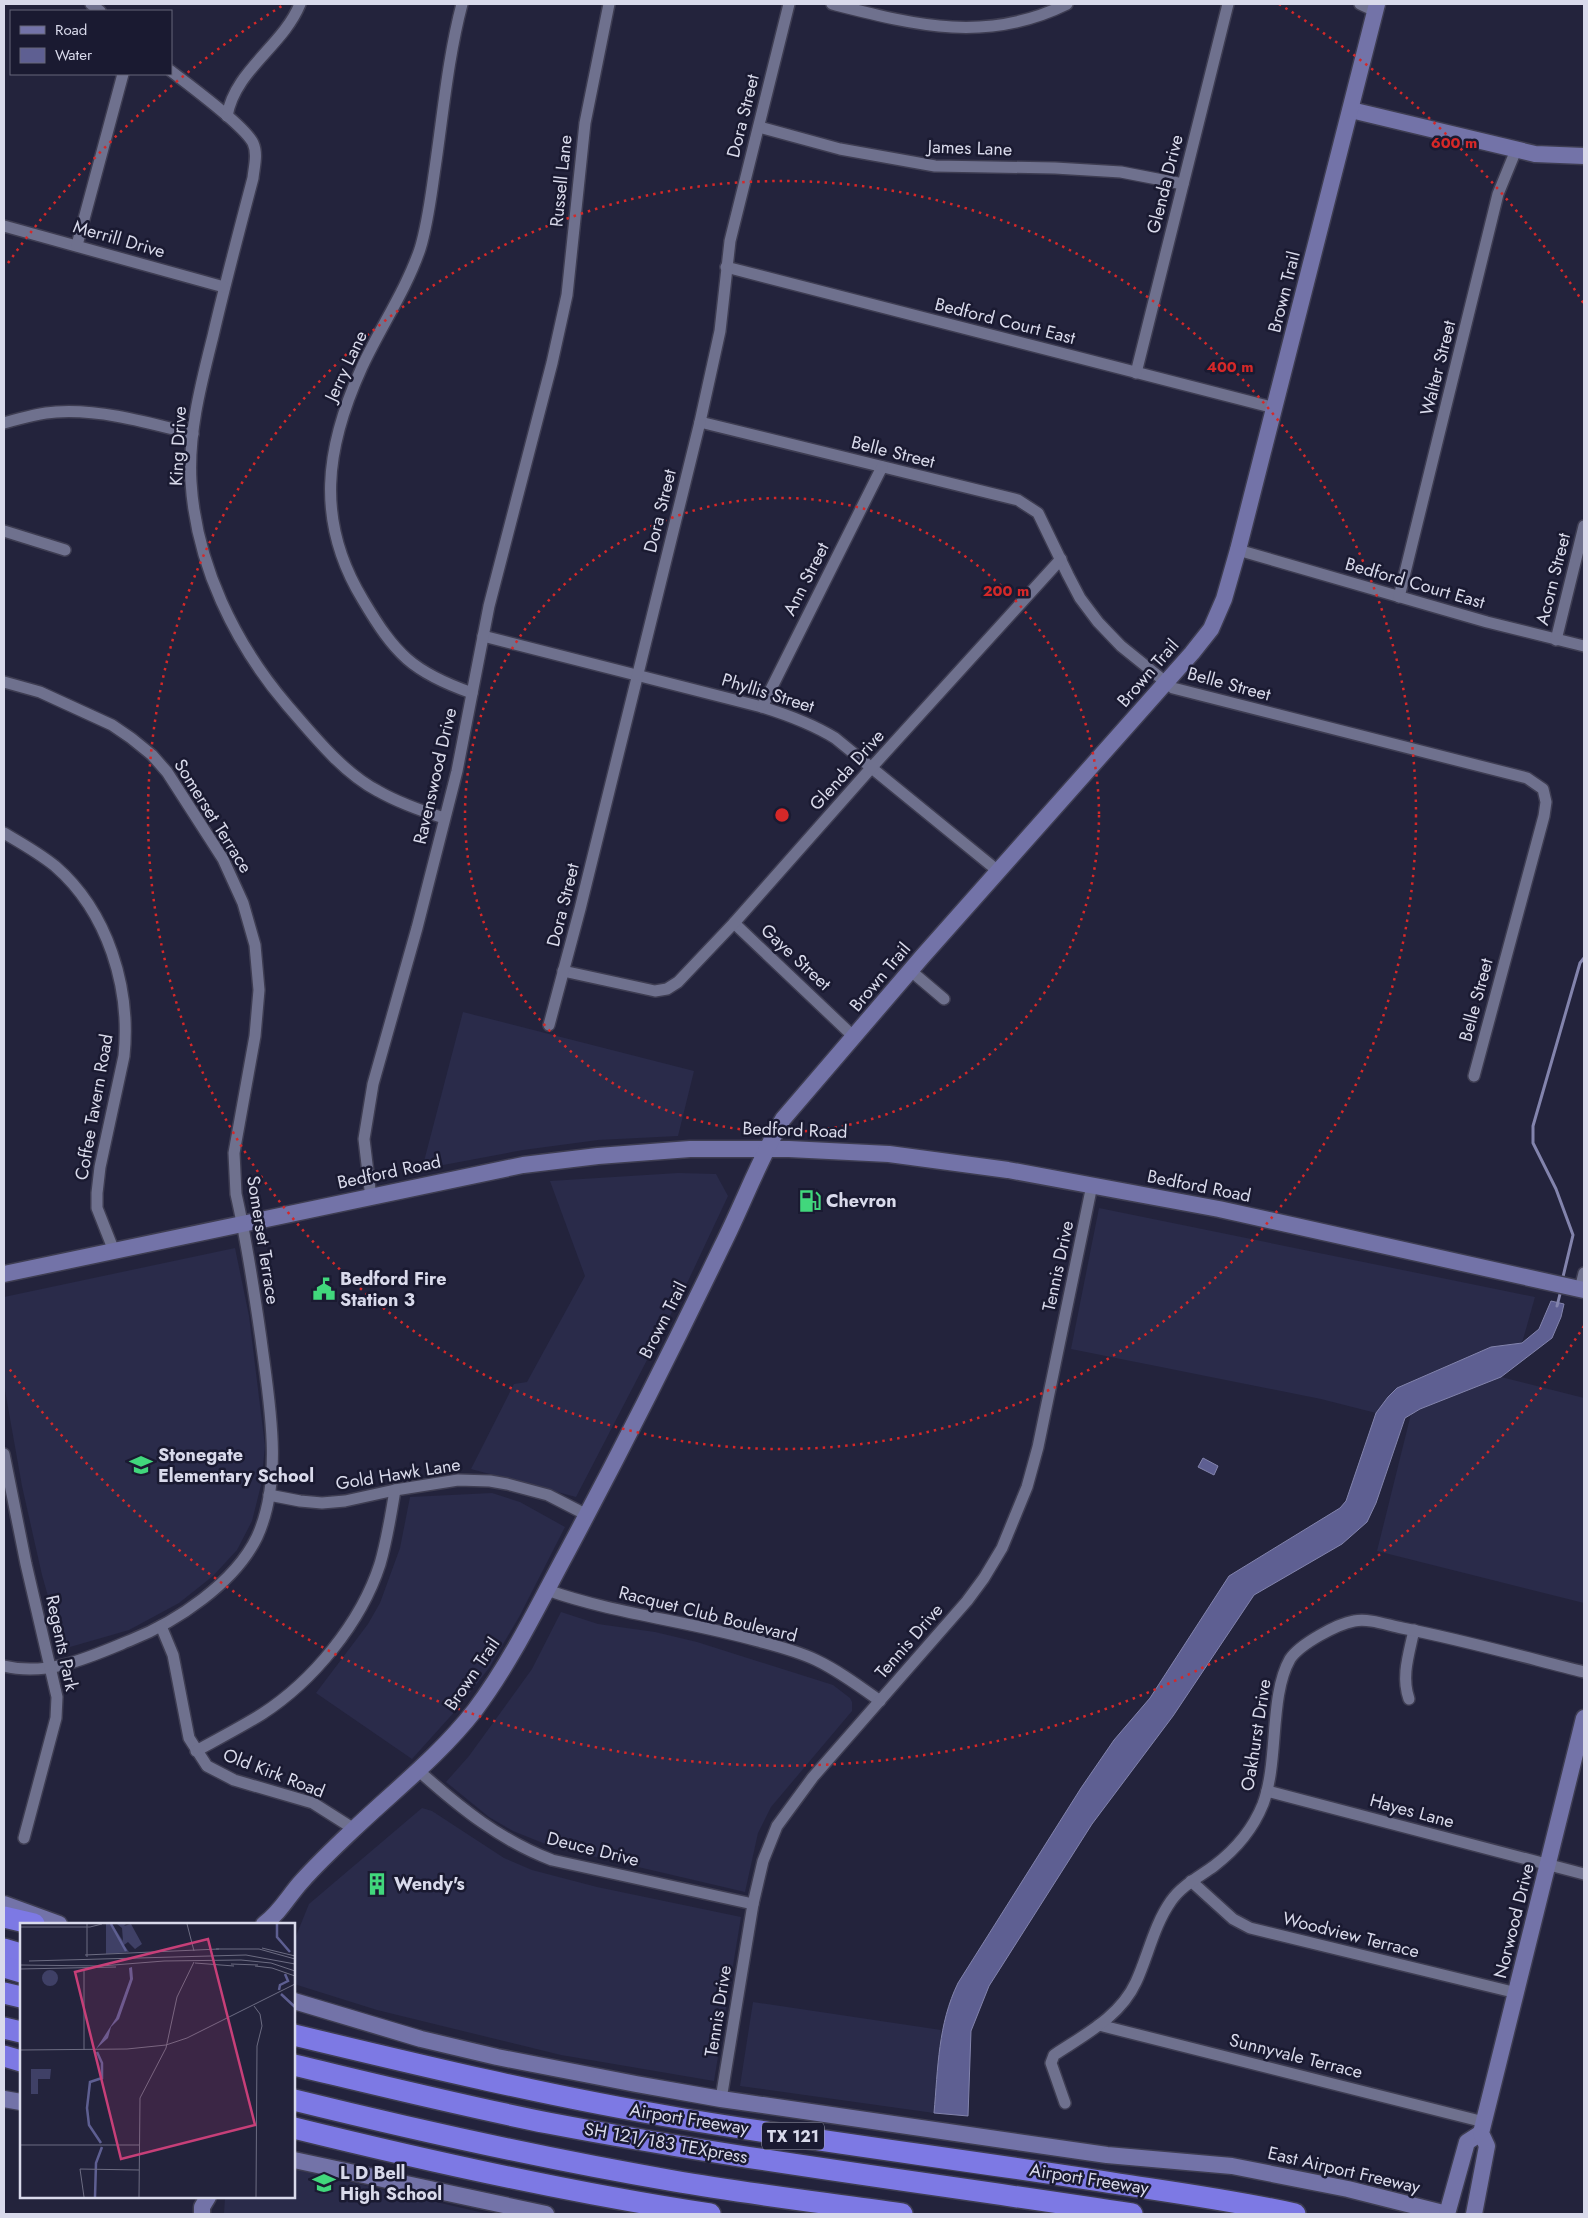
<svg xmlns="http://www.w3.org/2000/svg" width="1588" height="2218" font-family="Jost,sans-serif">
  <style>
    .built { fill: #2a2b4a }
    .water { fill: #5e5f92; stroke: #8384ad }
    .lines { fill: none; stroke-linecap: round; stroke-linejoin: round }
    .stream { stroke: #8384ad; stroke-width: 3 }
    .street-casing { stroke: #3e3d52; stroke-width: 14 }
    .secondary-casing { stroke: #3e3d52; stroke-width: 19 }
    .highway-casing { stroke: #3e3d52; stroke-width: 24 }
    .street { stroke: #6f718e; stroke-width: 11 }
    .secondary { stroke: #7373a8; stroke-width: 16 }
    .highway { stroke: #7d79e4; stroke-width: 21 }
    .ring { fill: none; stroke: #d62828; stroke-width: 2.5; stroke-dasharray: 2.5 5 }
    .labels { text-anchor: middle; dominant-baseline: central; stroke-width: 5; stroke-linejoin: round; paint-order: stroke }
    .shield { fill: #1a1a31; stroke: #a0a0b3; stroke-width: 1 }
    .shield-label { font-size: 16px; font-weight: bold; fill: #d9daeb }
    .street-label { font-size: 18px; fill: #d9daeb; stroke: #1a1a31 }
    .poi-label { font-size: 18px; font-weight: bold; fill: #d9daeb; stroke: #1a1a31; text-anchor: start }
    .inset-river { fill: none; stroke: #5e5f92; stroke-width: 2.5 }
    .inset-road { fill: none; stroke: #6c6c82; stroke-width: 1 }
    .view { fill: #c73f78; fill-opacity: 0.15; stroke: #c73f78; stroke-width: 2.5 }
    .inset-edge { fill: none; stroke: #d9daeb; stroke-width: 2.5 }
    .centre { fill: #d62828; stroke: #1a1a31; stroke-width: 2.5 }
    .ring-label { font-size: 15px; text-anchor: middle; font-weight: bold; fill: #d62828; stroke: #1a1a31; stroke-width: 5; stroke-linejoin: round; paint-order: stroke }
  </style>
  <rect width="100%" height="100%" fill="#23233c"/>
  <g class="built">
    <polygon points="463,1012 694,1071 678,1136 598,1140 523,1150 422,1169"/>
    <polygon points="678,1173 716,1174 728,1196 689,1279 576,1497 471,1469 514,1384 527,1382 585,1276 550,1181"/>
    <polygon points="1099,1208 1535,1297 1522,1343 1491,1347 1398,1388 1376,1413 1321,1399 1071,1349"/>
    <polygon points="235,1248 249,1316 265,1446 261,1485 252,1521 237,1550 213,1576 179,1603 129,1630 63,1649 42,1575 22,1486 6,1396 4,1381 4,1297"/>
    <polygon points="1501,1377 1584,1398 1584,1603 1377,1551 1411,1414 1420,1409"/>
    <polygon points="492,1493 520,1502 565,1527 519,1617 489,1668 457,1709 412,1759 316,1693 368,1624 380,1603 400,1548 410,1497"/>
    <polygon points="561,1612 598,1624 655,1632 697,1642 833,1685 850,1698 852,1702 852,1711 771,1807 758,1833 745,1892 553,1847 513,1831 489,1817 446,1782 469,1756 532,1669"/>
    <polygon points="422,1808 432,1811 504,1858 532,1870 597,1887 741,1917 714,2081 561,2055 377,2010 294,1984 294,1941 309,1904"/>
    <polygon points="753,2002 941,2030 934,2113 740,2086"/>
    <polygon points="294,2169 488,2214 224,2214 225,2197 294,2197"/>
  </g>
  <g class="water">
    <path d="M 1551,1301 L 1564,1304 L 1561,1317 L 1552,1338 L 1501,1377 L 1420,1409 L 1405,1418 L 1376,1503 L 1367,1522 L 1342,1544 L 1254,1595 L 1173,1716 L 1092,1824 L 989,1986 L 971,2031 L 968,2116 L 934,2113 C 938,2068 938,2024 958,1983 L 1081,1788 L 1114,1740 L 1150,1698 L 1229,1576 L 1340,1508 L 1346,1501 L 1376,1413 L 1388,1397 L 1397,1388 L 1491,1347 L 1522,1343 L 1539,1329 Z"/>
    <polygon points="1203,1458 1218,1466 1214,1475 1198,1467"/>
  </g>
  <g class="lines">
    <g class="stream">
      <polyline points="1562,1281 1573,1235 1556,1189 1533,1143 1533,1126 1580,963 1584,958"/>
      <polyline points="1557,1306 1561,1290"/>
    </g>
    <defs>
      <g id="street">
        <polyline points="91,4 100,11"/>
        <path d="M 462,4 C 448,57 443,114 435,168 C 431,195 428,223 420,249 C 406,290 380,328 362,367 C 325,448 315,521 363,600 C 395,654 412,672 472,693"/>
        <path d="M 832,4 C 915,25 986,44 1067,4"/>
        <polyline points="1360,4 1375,11"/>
        <path d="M 171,71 C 189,85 245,126 253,143 C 258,154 254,167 253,178 C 239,231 225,284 213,336 C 201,384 188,433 191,482 C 196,564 235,644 287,705 C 313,735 343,773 378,791 C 399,803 422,811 444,818"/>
        <path d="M 227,116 C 235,70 283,46 300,4"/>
        <polyline points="759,127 840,149 935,166 1055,168 1121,172 1183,184"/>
        <polyline points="4,226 224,287"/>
        <polyline points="77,245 123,74"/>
        <polyline points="726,267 1275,408"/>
        <polyline points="1136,373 1228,4"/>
        <polyline points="700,422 1018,500 1038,513 1068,575 1080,598 1098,622 1121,646 1173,688 1527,778 1543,789 1546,802 1544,816 1474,1076"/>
        <path d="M 4,423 C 21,418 39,413 56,412 C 102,409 149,423 193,434"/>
        <polyline points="4,531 65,550"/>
        <polyline points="1238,550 1487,622 1584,646"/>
        <polyline points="1399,597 1498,194 1516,150"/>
        <path d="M 483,636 L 762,707 C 788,715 812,724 835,738 L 998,871"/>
        <polyline points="1556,640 1584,526"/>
        <path d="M 4,682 L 40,692 L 112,725 L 131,738 L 152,755 L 167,772 L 223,859 L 243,903 L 255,945 L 259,990 L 255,1036 L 234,1153 L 236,1194 C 247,1242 254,1290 261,1339 C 269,1401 284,1478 257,1537 C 235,1583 176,1622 131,1640 C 90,1657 48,1677 4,1666"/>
        <polyline points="762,707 882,467"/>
        <path d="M 4,833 C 21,843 39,853 55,866 C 108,912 131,988 124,1056 L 100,1167 L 97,1193 L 97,1208 L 114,1251"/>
        <polyline points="734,923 854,1037"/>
        <polyline points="563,971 655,991 667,989 678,982 734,923 872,767 1061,559"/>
        <polyline points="911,971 944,999"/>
        <polyline points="549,1025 580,909 700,422 720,331 730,241 789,4"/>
        <polyline points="371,1198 364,1139 373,1084 417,928 457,771 489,606 552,363 567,295 585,123 609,4"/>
        <polyline points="1580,1289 1584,1273"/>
        <polyline points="4,1454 26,1564 57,1697 56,1718 24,1838"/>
        <polyline points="269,1495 300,1501 322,1503 345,1501 395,1490 458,1480 490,1481 507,1484 548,1495 587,1515"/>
        <path d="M 547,1590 C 615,1614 688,1621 758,1641 C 777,1646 797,1651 816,1660 C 839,1671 859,1686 880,1701"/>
        <polyline points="161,1626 173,1655 189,1738 207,1766 234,1780 313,1803 354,1829"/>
        <path d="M 1409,1699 C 1401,1676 1409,1654 1414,1630"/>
        <path d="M 196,1751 C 218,1739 241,1727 262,1714 C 313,1681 361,1623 380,1564 C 387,1540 391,1515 395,1490"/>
        <path d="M 419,1771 C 459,1807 501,1841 552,1860 L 753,1904"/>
        <polyline points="1267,1791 1584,1874"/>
        <polyline points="1191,1881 1233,1919 1250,1928 1517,1993"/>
        <polyline points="1099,2025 1484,2122"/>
        <polyline points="721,2099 753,1904 763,1861 777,1826 813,1777 967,1601 984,1578 1002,1548 1027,1487 1038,1447 1092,1185"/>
        <path d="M 1065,2103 L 1051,2063 L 1054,2055 C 1084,2035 1120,2017 1136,1982 C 1148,1956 1154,1925 1171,1901 C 1181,1886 1199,1877 1214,1866 C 1235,1850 1253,1829 1263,1804 C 1279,1761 1269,1696 1290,1659 C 1300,1644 1337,1624 1354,1621 C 1369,1618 1387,1625 1402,1628 C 1463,1640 1524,1657 1584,1672"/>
      </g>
      <g id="secondary">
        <polyline points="1351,110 1535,154 1584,156"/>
        <polyline points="4,1274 523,1165 598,1156 690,1149 789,1149 889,1154 1008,1170 1219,1209 1584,1290"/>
        <polyline points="4,1904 59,1924"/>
        <path d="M 264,1924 C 280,1913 289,1895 302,1881 C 318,1863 336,1846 354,1829 C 395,1790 440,1755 475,1710 C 511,1662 538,1606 566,1554 C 620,1453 672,1350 722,1246 C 743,1204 759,1160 783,1119 L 922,957 L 1192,653 L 1211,629 L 1224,599 L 1238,550 L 1377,4"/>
        <polyline points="294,2001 421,2039 497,2057 636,2084 721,2099 1107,2155 1232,2166 1348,2189 1447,2214"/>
        <polyline points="4,2099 21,2102"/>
        <polyline points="294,2160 546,2214"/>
        <polyline points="202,2214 202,2207 208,2197"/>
        <polyline points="1447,2214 1467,2142 1481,2133"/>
        <polyline points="1474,2214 1487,2146 1481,2133 1584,1718"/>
      </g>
      <g id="highway">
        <polyline points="4,1917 34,1924"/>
        <polyline points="4,1949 21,1954"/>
        <polyline points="4,1967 21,1972"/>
        <polyline points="4,1993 21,1997"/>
        <polyline points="4,2028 21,2032"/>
        <path d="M 294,2035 C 423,2066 552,2097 684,2119 C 828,2143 974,2161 1119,2184 C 1178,2193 1237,2201 1295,2214"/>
        <polyline points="4,2056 21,2061"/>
        <path d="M 294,2065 C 378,2085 463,2106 548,2123 C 742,2160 937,2184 1132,2214"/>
        <path d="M 294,2100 C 420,2131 546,2159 674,2181 C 749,2194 826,2203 902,2214"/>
        <path d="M 294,2128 C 432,2162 570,2193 710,2214"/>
      </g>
    </defs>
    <use href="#street" class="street-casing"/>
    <use href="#secondary" class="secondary-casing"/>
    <use href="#highway" class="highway-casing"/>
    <use href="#street" class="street"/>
    <use href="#secondary" class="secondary"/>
    <use href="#highway" class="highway"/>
  </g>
  <g class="ring">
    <circle cx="782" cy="815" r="317"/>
    <circle cx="782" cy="815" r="634"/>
    <path d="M1584 1326A951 951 0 0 1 8 1367M8 263A951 951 0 0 1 285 4M1279 4A951 951 0 0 1 1584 304"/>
  </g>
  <defs>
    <symbol id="fuel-bare" viewBox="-9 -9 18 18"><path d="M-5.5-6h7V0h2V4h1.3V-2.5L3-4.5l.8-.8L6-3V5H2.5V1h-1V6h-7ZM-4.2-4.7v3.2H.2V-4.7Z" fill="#41d77c" stroke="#1a1a31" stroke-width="2.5" paint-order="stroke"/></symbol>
    <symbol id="civic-bare" viewBox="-9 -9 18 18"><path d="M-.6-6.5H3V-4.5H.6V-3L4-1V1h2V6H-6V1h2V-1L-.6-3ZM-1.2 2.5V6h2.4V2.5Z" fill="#41d77c" stroke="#1a1a31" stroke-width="2.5" paint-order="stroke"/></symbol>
    <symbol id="school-bare" viewBox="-9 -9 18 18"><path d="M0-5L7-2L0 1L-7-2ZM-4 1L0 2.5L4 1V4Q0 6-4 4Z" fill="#41d77c" stroke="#1a1a31" stroke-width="2.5" paint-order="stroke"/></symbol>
    <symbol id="building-bare" viewBox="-9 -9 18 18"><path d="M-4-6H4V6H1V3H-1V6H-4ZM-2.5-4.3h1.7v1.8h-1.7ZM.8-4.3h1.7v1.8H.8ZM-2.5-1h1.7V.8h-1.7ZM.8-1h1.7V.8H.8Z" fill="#41d77c" stroke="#1a1a31" stroke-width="2.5" paint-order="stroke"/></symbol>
  </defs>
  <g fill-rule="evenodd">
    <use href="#fuel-bare" x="794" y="1185" width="32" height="32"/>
    <use href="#civic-bare" x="308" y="1273" width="32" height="32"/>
    <use href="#school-bare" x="125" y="1449" width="32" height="32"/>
    <use href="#building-bare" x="361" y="1868" width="32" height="32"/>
    <use href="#school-bare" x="308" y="2167" width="32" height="32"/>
  </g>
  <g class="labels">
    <rect class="shield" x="762" y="2122.5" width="62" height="27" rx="4"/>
    <g class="shield-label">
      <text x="793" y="2136">TX 121</text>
    </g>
    <g class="street-label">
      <text transform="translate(743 116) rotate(-76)">Dora Street</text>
      <text transform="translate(970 148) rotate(2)">James Lane</text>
      <text transform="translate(561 181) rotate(-84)">Russell Lane</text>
      <text transform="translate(1165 184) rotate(-76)">Glenda Drive</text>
      <text transform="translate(119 239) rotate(16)">Merrill Drive</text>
      <text transform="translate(1284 292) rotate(-76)">Brown Trail</text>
      <text transform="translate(1005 321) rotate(14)">Bedford Court East</text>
      <text transform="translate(346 366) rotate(-65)">Jerry Lane</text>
      <text transform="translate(1438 368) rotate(-76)">Walter Street</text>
      <text transform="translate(178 446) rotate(-87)">King Drive</text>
      <text transform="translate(893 452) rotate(14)">Belle Street</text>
      <text transform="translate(660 511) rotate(-76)">Dora Street</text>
      <text transform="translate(806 579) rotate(-63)">Ann Street</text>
      <text transform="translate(1553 579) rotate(-76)">Acorn Street</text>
      <text transform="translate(1415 583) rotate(16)">Bedford Court East</text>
      <text transform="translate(1148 673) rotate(-49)">Brown Trail</text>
      <text transform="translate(1229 684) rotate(15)">Belle Street</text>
      <text transform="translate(768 693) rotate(17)">Phyllis Street</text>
      <text transform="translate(847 770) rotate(-48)">Glenda Drive</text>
      <text transform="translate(435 776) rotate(-77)">Ravenswood Drive</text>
      <text transform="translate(213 816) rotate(58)">Somerset Terrace</text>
      <text transform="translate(563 905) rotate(-76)">Dora Street</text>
      <text transform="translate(796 957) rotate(43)">Gaye Street</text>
      <text transform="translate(880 977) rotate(-50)">Brown Trail</text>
      <text transform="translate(1476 1000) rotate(-75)">Belle Street</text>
      <text transform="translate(94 1107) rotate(-80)">Coffee Tavern Road</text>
      <text transform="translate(795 1130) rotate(2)">Bedford Road</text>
      <text transform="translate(389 1172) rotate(-12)">Bedford Road</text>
      <text transform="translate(1199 1186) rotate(11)">Bedford Road</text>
      <text transform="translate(263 1240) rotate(81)">Somerset Terrace</text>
      <text transform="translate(1058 1266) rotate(-78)">Tennis Drive</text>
      <text transform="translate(663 1320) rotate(-63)">Brown Trail</text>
      <text transform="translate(398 1474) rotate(-9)">Gold Hawk Lane</text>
      <text transform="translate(708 1614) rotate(14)">Racquet Club Boulevard</text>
      <text transform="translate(909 1641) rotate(-49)">Tennis Drive</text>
      <text transform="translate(62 1643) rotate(78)">Regents Park</text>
      <text transform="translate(472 1674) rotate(-56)">Brown Trail</text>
      <text transform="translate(1256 1735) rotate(-81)">Oakhurst Drive</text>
      <text transform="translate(274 1773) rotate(21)">Old Kirk Road</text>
      <text transform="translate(1412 1811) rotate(15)">Hayes Lane</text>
      <text transform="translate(593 1849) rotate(14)">Deuce Drive</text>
      <text transform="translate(1514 1921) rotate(-76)">Norwood Drive</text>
      <text transform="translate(1351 1935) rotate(14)">Woodview Terrace</text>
      <text transform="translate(718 2011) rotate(-81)">Tennis Drive</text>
      <text transform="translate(1296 2056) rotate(14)">Sunnyvale Terrace</text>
      <text transform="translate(689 2119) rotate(9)">Airport Freeway</text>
      <text transform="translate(666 2143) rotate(10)">SH 121/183 TEXpress</text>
      <text transform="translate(1344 2170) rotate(13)">East Airport Freeway</text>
      <text transform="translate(1089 2179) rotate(9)">Airport Freeway</text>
    </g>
    <g class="poi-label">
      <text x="826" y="1201">Chevron</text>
      <text x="340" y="1279">Bedford Fire<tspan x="340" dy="21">Station 3</tspan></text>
      <text x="158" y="1455">Stonegate<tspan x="158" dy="21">Elementary School</tspan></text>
      <text x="394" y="1884">Wendy's</text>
      <text x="340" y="2173">L D Bell<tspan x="340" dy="21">High School</tspan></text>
    </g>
  </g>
  <g transform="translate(20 1923)">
    <rect width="275" height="275" fill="#23233c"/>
    <path d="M 86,1 L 92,1 L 103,18 L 102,5 L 97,1 L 106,1 L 104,3 L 111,1 L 122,21 L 115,26 L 108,19 L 104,22 L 109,29 L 86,31 ZM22 55a8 8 0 1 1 16 0a8 8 0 1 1-16 0ZM 11,146 L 31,146 L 30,156 L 18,156 L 18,171 L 11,171 Z" fill="#3f4066"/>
    <path d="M 112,44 L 113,56 L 99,96 L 91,104 L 88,115 L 76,126 L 96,95 L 110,56 L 109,45 Z" fill="#5e5f92"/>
    <path class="inset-river" d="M 91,1 L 106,28M 257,1 L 257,14 L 270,29M 259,67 L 260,62 L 268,58 L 265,51M 261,71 L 275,84M 77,129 L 82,140 L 82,155 L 70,159 L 67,185 L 69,202 L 81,220M 75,274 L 76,240 L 82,224"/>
    <path class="inset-road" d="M 167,1 L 174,28M 0,4 L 70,4 L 82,1M 242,25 L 275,33M 196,26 L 239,26 L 275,36M 65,32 L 199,26M 67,34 L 67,1M 9,38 L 226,32 L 275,41M 175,40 L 214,43M 211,41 L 238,42M 0,42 L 81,43 L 144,38 L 221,37 L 251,40 L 275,48M 235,43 L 252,45 L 275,53M 0,46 L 96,44M 234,83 L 240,91 L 242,103 L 237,123 L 236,274M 0,127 L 107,126 L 146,122 L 167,115 L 275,61M 64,127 L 64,46M 0,222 L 119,222M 64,274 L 60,246 L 119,247M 119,274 L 120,175 L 146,125 L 157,74 L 174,39"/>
    <path class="view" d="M 188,16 L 235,202 L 101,236 L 55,49 Z"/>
    <rect width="275" height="275" class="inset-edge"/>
  </g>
  <circle cx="782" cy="815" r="8" class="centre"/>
  <g class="ring-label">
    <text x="1454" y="148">600 m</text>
    <text x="1230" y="372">400 m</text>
    <text x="1006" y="596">200 m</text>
  </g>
  <rect width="1588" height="2218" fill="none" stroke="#d9daeb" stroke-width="10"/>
  <rect x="10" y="10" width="162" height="65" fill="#1a1a31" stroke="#66677b"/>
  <rect x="20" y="26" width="25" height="8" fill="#7373a8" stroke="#66677b"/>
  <text x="55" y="35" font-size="15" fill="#d9daeb">Road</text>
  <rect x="20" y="48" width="25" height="15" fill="#5e5f92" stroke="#66677b"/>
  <text x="55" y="60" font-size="15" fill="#d9daeb">Water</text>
</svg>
